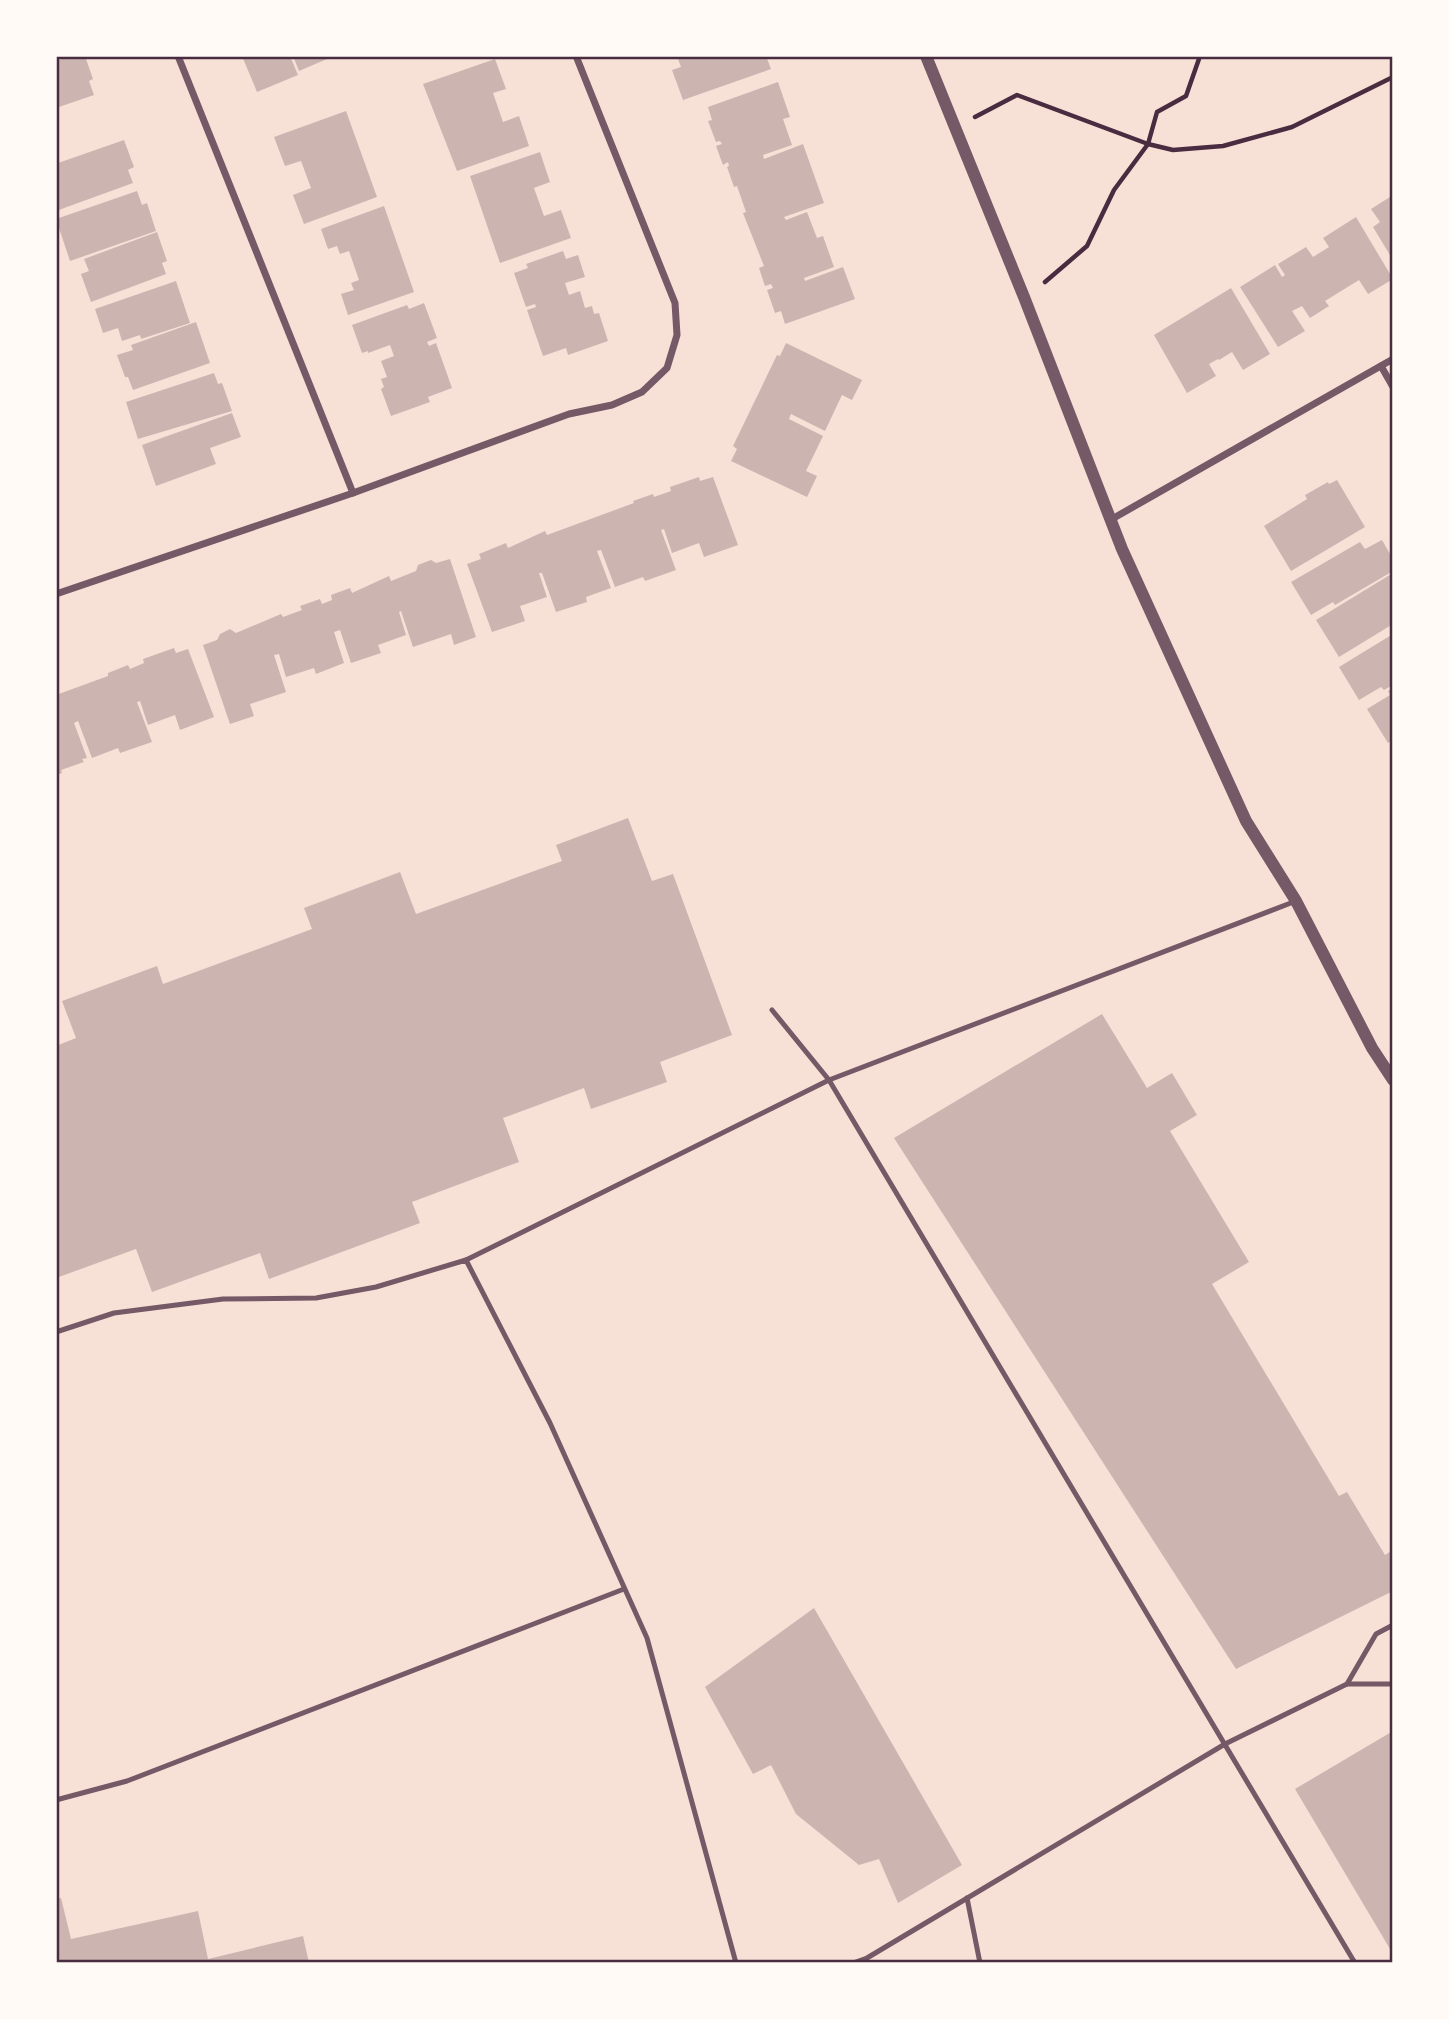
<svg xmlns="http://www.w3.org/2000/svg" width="1449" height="2019" font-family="'Work Sans',sans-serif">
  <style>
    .building { fill: #ccb4b1 }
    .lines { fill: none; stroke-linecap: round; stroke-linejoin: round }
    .path { stroke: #4a2c40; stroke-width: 4.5 }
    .service { stroke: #755966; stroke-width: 5 }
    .minor { stroke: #755966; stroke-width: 7 }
    .tertiary { stroke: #755966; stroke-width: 12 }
    .neatline { fill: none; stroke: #4a2c40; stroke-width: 2.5 }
  </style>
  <rect width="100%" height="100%" fill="#f7e1d7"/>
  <g class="building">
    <polygon points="71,56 85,56 93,79 89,81 94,95 56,108 56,61"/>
    <polygon points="242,56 290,56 298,75 257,92"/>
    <polygon points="293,56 334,56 299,71"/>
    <polygon points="677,56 766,56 771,69 683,100 672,70 681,67"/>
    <polygon points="495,59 506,89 493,93 503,122 519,116 529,146 457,171 423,84"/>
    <polygon points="778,82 790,117 783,119 792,145 763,155 764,159 803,144 824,203 784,217 786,220 807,212 817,238 823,236 834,267 804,278 805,281 843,267 855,299 785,324 781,311 775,313 767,290 773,288 771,284 765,286 759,268 764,266 743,213 746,212 737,186 734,187 727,167 729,166 728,162 723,165 716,146 722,144 720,141 716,142 708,121 712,120 708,107"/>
    <polygon points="346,111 377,197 304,224 293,195 311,188 301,161 285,166 274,137"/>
    <polygon points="124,140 134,167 128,170 133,183 56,211 58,163"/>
    <polygon points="540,152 550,182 534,188 544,216 561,210 571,238 500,263 470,176"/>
    <polygon points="137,191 142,205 147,203 156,231 70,261 56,219"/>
    <polygon points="1393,195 1393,260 1373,227 1380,222 1371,209"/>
    <polygon points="384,206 414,292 348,315 341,294 354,290 351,283 359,280 349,251 340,254 337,246 328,249 321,229"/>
    <polygon points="1356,217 1393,279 1368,294 1359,280 1325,301 1329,306 1310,318 1302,306 1292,311 1305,331 1278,347 1240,287 1275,265 1282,277 1285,275 1278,264 1306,247 1313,257 1329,247 1323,238"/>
    <polygon points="157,232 167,261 162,263 166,274 91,302 81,274 89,271 84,259"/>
    <polygon points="563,251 566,259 578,255 585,277 565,283 569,295 580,291 585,308 592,306 594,314 599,313 608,341 568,355 566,348 543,356 527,310 536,307 535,304 526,307 514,273 528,268 526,264"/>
    <polygon points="176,281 190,323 141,339 140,335 122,341 118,328 103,333 95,309"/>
    <polygon points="1231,288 1270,354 1243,370 1232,352 1219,360 1218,359 1209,364 1216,376 1187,393 1154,335"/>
    <polygon points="424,303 437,338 427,342 429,346 436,343 452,388 428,397 430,402 391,416 381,389 384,387 381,379 387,377 381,361 394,356 390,345 368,353 368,351 362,353 352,325 407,305 409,309"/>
    <polygon points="196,322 210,363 133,390 128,377 125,377 117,355 133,350 131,345"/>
    <polygon points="786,343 862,380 852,400 842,395 825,431 791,414 789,419 823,436 806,471 817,476 807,497 731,461 737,449 733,446 777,355 780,356"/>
    <polygon points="214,373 218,384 222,383 232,411 138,439 126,402"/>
    <polygon points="232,413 241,437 210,448 216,464 156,486 142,445"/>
    <polygon points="699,477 700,481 713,477 738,545 704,557 699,543 672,553 664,529 661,530 676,570 645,581 643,577 615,587 601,550 597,551 611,588 586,597 587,602 556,612 542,573 539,573 547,597 520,606 525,621 492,632 467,564 481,559 479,554 506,543 508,548 545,531 547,535 634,503 633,501 653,494 654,497 671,491 670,487"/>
    <polygon points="1337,480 1365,527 1291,571 1264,526 1307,499 1305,495 1328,482 1329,484"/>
    <polygon points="1382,540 1393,559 1393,571 1335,605 1333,602 1311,615 1291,582 1360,542 1365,549"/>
    <polygon points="450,559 476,637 454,645 451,634 413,647 401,611 399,612 406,635 378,645 381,653 351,663 340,630 334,632 344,663 316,674 314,668 286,677 279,654 274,655 286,692 250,704 254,716 230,724 203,645 217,640 220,634 230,629 236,633 281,614 283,617 302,610 300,606 320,599 322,604 332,600 331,595 350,588 352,593 389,576 391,581 416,571 418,565 431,560 436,563"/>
    <polygon points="1393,573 1393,624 1339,657 1316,620"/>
    <polygon points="1393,634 1393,685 1384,690 1381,687 1359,700 1339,667"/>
    <polygon points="174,648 176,653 188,649 214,717 180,730 175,715 148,725 140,701 137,702 152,742 120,753 118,748 92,758 78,721 74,723 87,758 82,759 84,762 61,770 62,773 56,775 56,695 108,676 108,673 128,665 130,669 144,663 143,659"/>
    <polygon points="1393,688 1393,740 1388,743 1367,709 1390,695 1388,691"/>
    <polygon points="628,818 652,881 673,874 732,1035 660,1062 667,1082 591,1109 584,1088 503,1118 519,1162 412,1202 420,1223 269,1279 260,1253 152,1292 136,1249 56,1278 56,1046 76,1038 62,1001 157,966 163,984 312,929 304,908 400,872 416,914 562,861 556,845"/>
    <polygon points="1102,1014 1147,1088 1172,1073 1197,1115 1170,1131 1249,1262 1212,1284 1339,1496 1347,1492 1385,1555 1393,1550 1393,1591 1236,1669 894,1138"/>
    <polygon points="814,1608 962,1865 898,1903 879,1859 859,1865 796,1814 771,1765 753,1774 705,1687"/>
    <polygon points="1393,1731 1393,1954 1295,1789"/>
    <polygon points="61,1898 71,1939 198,1911 208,1959 303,1936 309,1963 56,1963 56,1899"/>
  </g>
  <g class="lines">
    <g class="path">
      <polyline points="975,117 1017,95 1148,144 1173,150 1223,146 1292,127 1393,77"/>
      <polyline points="1045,282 1087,246 1114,190 1148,144 1157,112 1186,96 1200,56"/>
    </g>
    <g class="service">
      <polyline points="772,1010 829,1080 1355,1963"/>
      <polyline points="466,1260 829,1080 1296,901"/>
      <polyline points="56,1332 114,1313 223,1299 316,1298 376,1287 466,1260 550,1423 647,1638 736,1963"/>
      <polyline points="1347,1684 1376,1634 1393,1625"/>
      <polyline points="56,1800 127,1781 624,1589"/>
      <polyline points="967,1898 980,1963"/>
      <polyline points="853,1963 867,1958 1225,1744 1347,1684 1393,1684"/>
    </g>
    <g class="minor">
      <polyline points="178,56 353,493"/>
      <polyline points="1381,366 1393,387"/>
      <polyline points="1112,519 1393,359"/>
      <polyline points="56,594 353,493 569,414 612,405 642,392 667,368 677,335 675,303 576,56"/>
    </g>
    <polyline class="tertiary" points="926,56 1024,297 1122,549 1246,821 1296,901 1372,1048 1393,1080"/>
  </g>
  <rect width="1449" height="2019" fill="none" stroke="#fffaf5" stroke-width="116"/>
  <rect x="58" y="58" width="1333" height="1903" class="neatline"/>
</svg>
